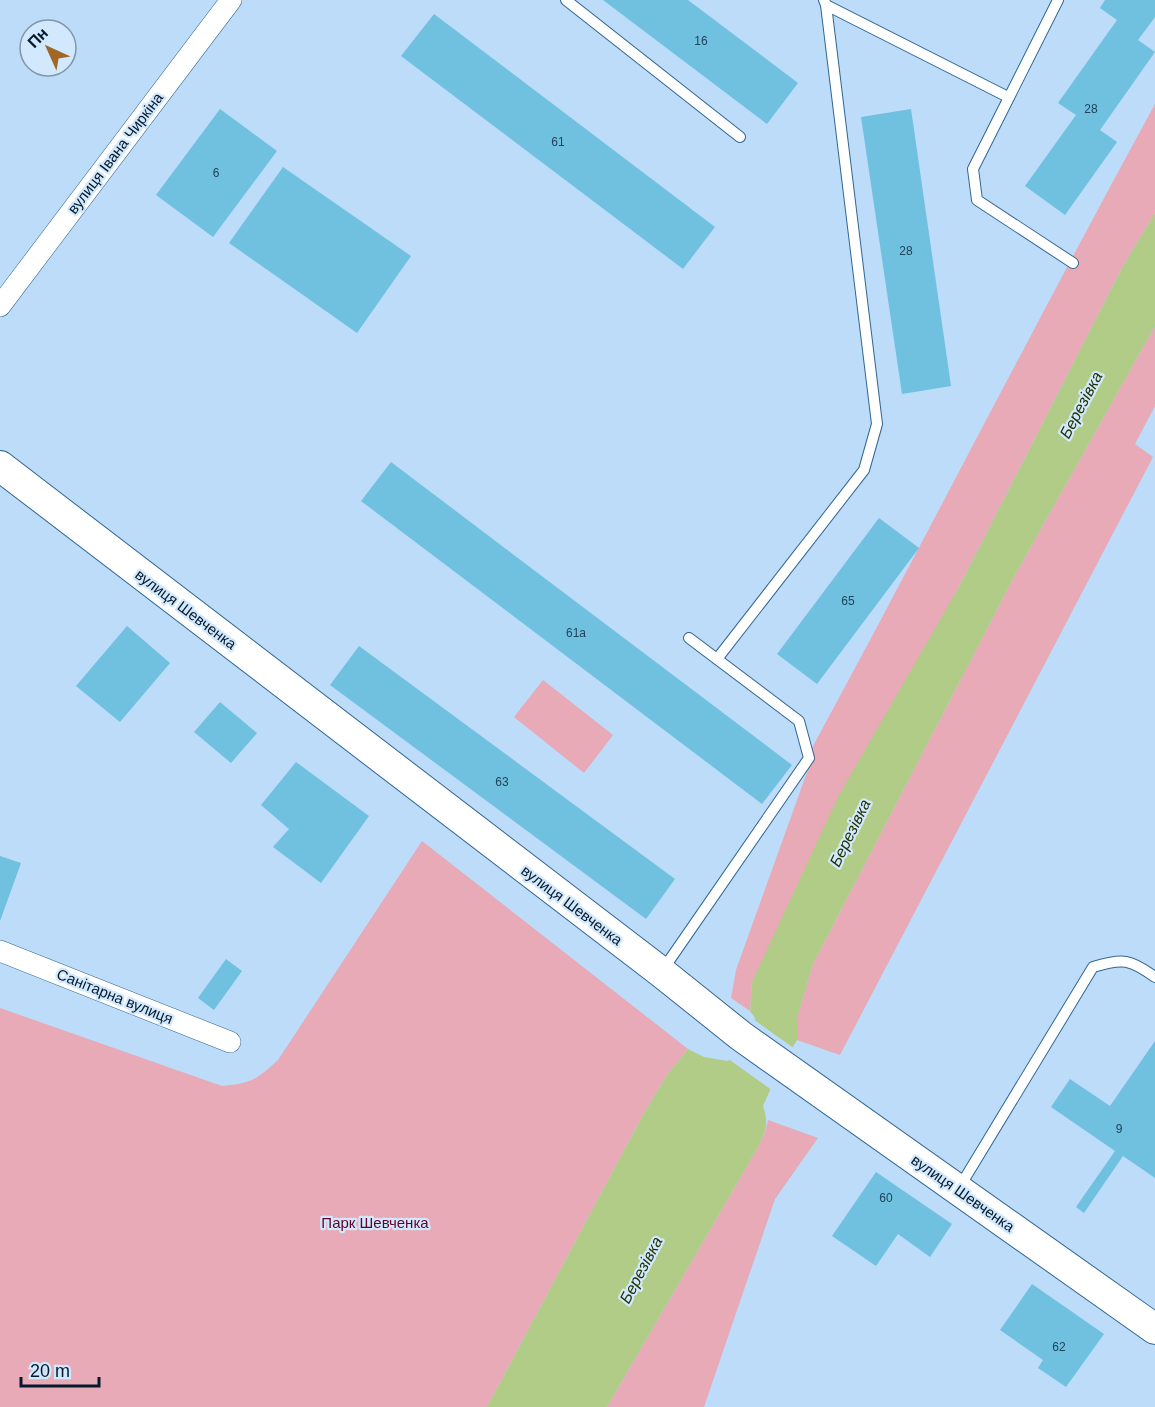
<svg xmlns="http://www.w3.org/2000/svg" width="1155" height="1407" font-family="Helvetica,sans-serif">
  <style>
    .green { fill: #e7aab6 }
    .water { fill: #b1cc87 }
    .pier { fill: #bcdcfa }
    .building { fill: #70c0e0 }
    .lines { fill: none; stroke-linecap: round; stroke-linejoin: round }
    .service-casing { stroke: #316692; stroke-width: 12 }
    .minor-casing { stroke: #316692; stroke-width: 22 }
    .secondary-casing { stroke: #316692; stroke-width: 32 }
    .service { stroke: #fff; stroke-width: 10 }
    .minor { stroke: #fff; stroke-width: 21 }
    .secondary { stroke: #fff; stroke-width: 30 }
    .labels { text-anchor: middle; dominant-baseline: central; stroke-width: 4.5; stroke-linejoin: round; paint-order: stroke }
    .number-label { font-size: 12px; fill: #20445a }
    .street-label { font-size: 15px; fill: #051b2d; stroke: #d2e8fc }
    .park-label { font-size: 15px; fill: #620229; stroke: #d2e8fc }
    .water-label { font-size: 16px; font-style: italic; fill: #223200; stroke: #d2e8fc }
  </style>
  <rect width="100%" height="100%" fill="#bcdcfa"/>
  <g class="green">
    <path d="M 1155,104 L 1155,213 L 1123,266 L 959,587 L 752,982 L 750,1011 L 731,998 L 736,970 L 810,764 L 812,748 C 928,534 1038,318 1155,104 Z"/>
    <polygon points="1155,326 1155,406 1135,444 1153,457 840,1055 797,1040 797,1018 813,964 1015,575"/>
    <polygon points="543,680 613,735 584,773 514,717"/>
    <path d="M 422,841 L 688,1049 L 667,1075 L 644,1113 L 487,1407 L 0,1407 L 0,1008 L 222,1086 C 252,1083 256,1080 278,1060 Z"/>
    <polygon points="768,1120 818,1138 775,1199 704,1407 607,1407 757,1149 765,1132"/>
  </g>
  <path class="water" d="M 1155,213 L 1155,326 L 1015,575 L 813,964 L 797,1018 L 797,1040 L 779,1070 L 763,1106 C 769,1125 766,1131 757,1149 L 607,1407 L 487,1407 L 644,1113 L 667,1075 L 688,1049 L 704,1057 L 728,1061 C 741,1049 754,1037 755,1018 L 750,1011 L 752,982 L 839,795 L 959,587 L 1123,266 Z"/>
  <polygon class="pier" points="753,1019 795,1049 773,1091 727,1058 740,1045 751,1028"/>
  <g class="building">
    <polygon points="603,0 688,0 798,83 767,124"/>
    <polygon points="1105,0 1155,0 1155,17 1138,40 1155,52 1100,130 1117,142 1065,215 1025,186 1076,115 1058,103 1117,20 1100,8"/>
    <polygon points="434,14 715,227 683,269 401,56"/>
    <polygon points="220,109 277,151 213,237 156,195"/>
    <polygon points="911,109 951,386 902,394 861,117"/>
    <polygon points="283,167 411,256 357,333 229,243"/>
    <polygon points="391,462 792,765 762,804 361,501"/>
    <polygon points="879,518 919,548 817,684 777,654"/>
    <polygon points="127,626 170,663 120,722 76,686"/>
    <polygon points="359,646 675,879 646,919 330,685"/>
    <polygon points="220,702 257,733 231,763 194,732"/>
    <polygon points="296,762 369,816 321,883 273,847 289,829 261,805"/>
    <polygon points="0,856 21,863 0,921"/>
    <polygon points="226,959 242,971 214,1010 198,998"/>
    <polygon points="1155,1041 1155,1178 1123,1156 1084,1213 1076,1207 1115,1151 1051,1107 1070,1079 1110,1106"/>
    <polygon points="876,1172 952,1224 930,1257 898,1234 876,1266 832,1236"/>
    <polygon points="1032,1284 1104,1334 1066,1387 1038,1368 1043,1360 1000,1330"/>
  </g>
  <g class="lines">
    <defs>
      <g id="service">
        <polyline points="566,0 740,137"/>
        <polyline points="824,0 826,5 1008,97"/>
        <polyline points="1058,0 973,169 977,200 1073,263"/>
        <polyline points="717,659 864,470 877,424 826,5"/>
        <polyline points="662,971 809,758 799,721 689,638"/>
        <path d="M 959,1188 L 1093,967 C 1123,958 1130,959 1155,977"/>
      </g>
      <g id="minor">
        <polyline points="0,306 231,0"/>
        <polyline points="0,951 230,1042"/>
      </g>
      <polyline id="secondary" points="0,466 661,972 741,1036 1155,1329"/>
    </defs>
    <use href="#service" class="service-casing"/>
    <use href="#minor" class="minor-casing"/>
    <use href="#secondary" class="secondary-casing"/>
    <use href="#service" class="service"/>
    <use href="#minor" class="minor"/>
    <use href="#secondary" class="secondary"/>
  </g>
  <g class="labels">
    <g class="number-label">
      <text x="701" y="41">16</text>
      <text x="1091" y="109">28</text>
      <text x="558" y="142">61</text>
      <text x="216" y="173">6</text>
      <text x="906" y="251">28</text>
      <text x="848" y="601">65</text>
      <text x="576" y="633">61а</text>
      <text x="502" y="782">63</text>
      <text x="1119" y="1129">9</text>
      <text x="886" y="1198">60</text>
      <text x="1059" y="1347">62</text>
    </g>
    <g class="street-label">
      <text transform="translate(115 153) rotate(-53)">вулиця Івана Чиркіна</text>
      <text transform="translate(186 609) rotate(37)">вулиця Шевченка</text>
      <text transform="translate(572 905) rotate(37)">вулиця Шевченка</text>
      <text transform="translate(115 996) rotate(22)">Санітарна вулиця</text>
      <text transform="translate(963 1193) rotate(35)">вулиця Шевченка</text>
    </g>
    <g class="park-label">
      <text x="375" y="1222">Парк Шевченка</text>
    </g>
    <g class="water-label">
      <text transform="translate(1081 405) rotate(-62)">Березівка</text>
      <text transform="translate(850 833) rotate(-64)">Березівка</text>
      <text transform="translate(641 1270) rotate(-62)">Березівка</text>
    </g>
  </g>
  <g transform="translate(48 48) rotate(315)"><circle r="28" fill="#d2e8fc" stroke="#8096a9" stroke-width="1.5"/>
  <path d="M0-4.5L10 22L0 15L-10 22Z" fill="#a06725"/>
  <text y="-9" font-size="16" font-weight="bold" text-anchor="middle" fill="#051b2d">Пн</text>
  </g>
  <path d="M21 1377v9h78v-9" fill="none" stroke="#051b2d" stroke-width="3"/>
  <text x="30" y="1377" font-size="18" fill="#051b2d" stroke="#d2e8fc" stroke-width="4.5" paint-order="stroke">20 m</text>
</svg>
